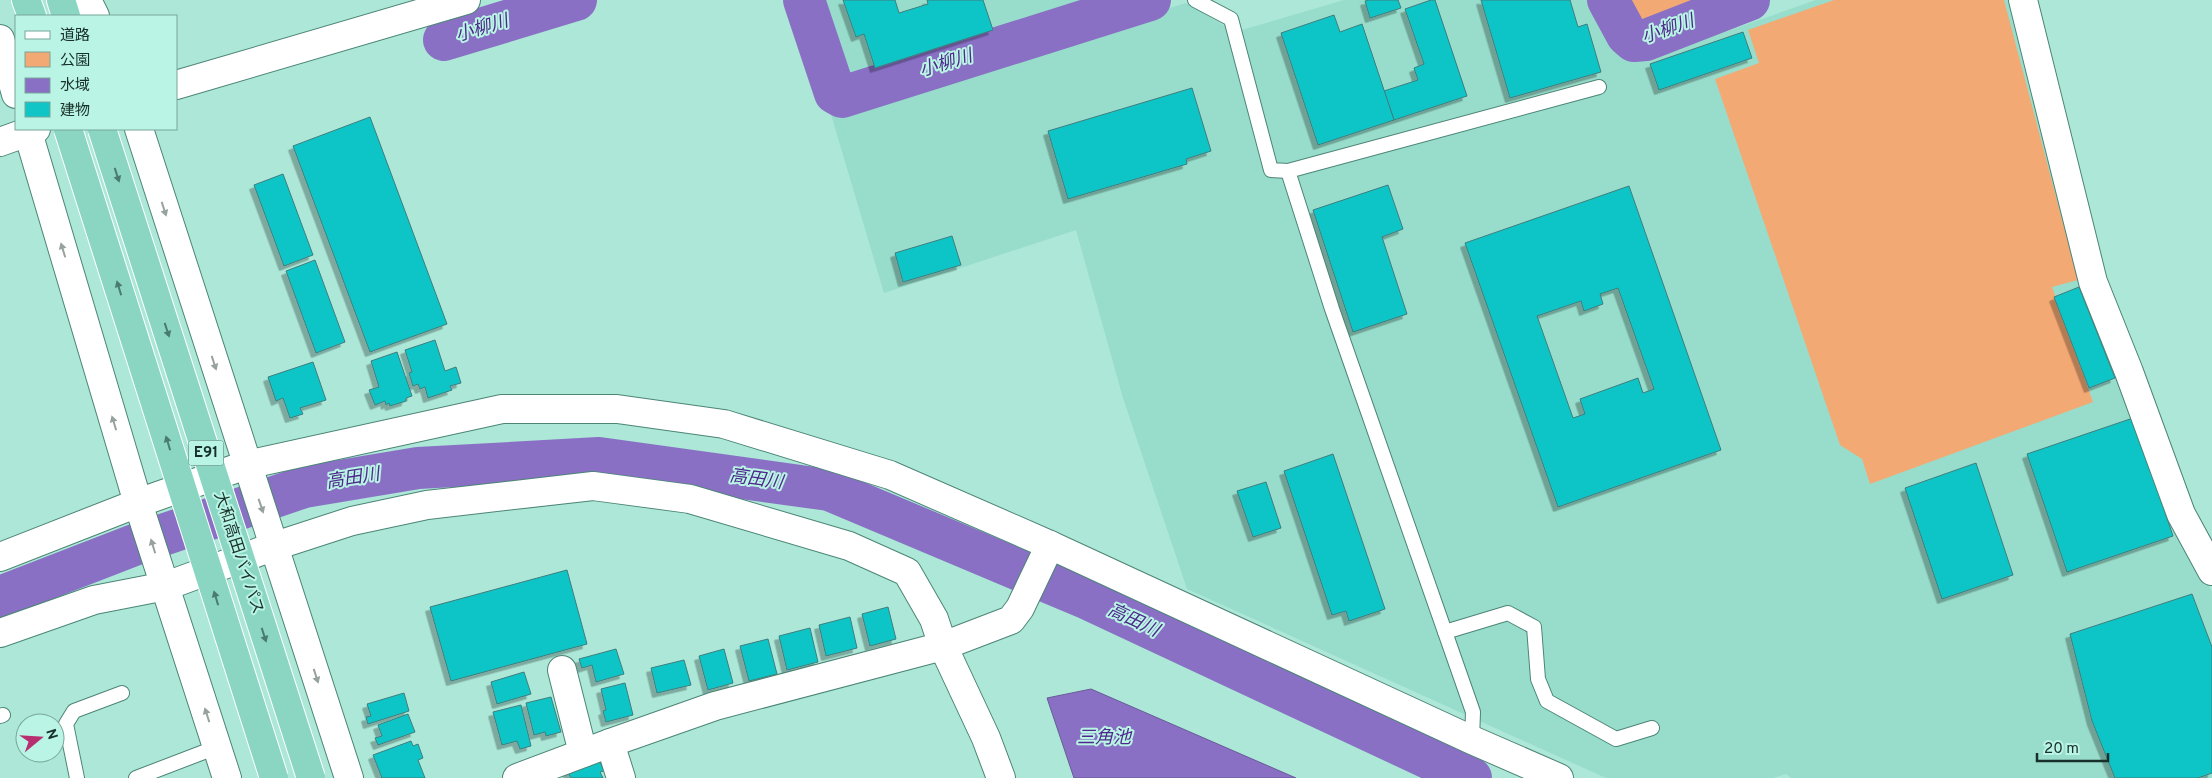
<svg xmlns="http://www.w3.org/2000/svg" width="2212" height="778" font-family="Overpass,'Noto Sans JP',sans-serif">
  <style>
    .built { fill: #98ddcb }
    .green { fill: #f3a974 }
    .water { fill: #8970c4; stroke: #675d96 }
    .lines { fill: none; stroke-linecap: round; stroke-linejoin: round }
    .river { stroke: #8970c4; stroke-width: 42 }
    .building { fill: #11c5c6; stroke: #3e7d7d; fill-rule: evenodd; filter: url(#shadow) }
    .service-casing { stroke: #4c8576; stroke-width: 16 }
    .minor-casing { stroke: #4c8576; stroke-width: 30 }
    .tertiary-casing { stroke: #4c8576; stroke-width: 30 }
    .trunk-casing { stroke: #fff; stroke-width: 30 }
    .service { stroke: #fff; stroke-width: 14 }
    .minor { stroke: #fff; stroke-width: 28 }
    .tertiary { stroke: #fff; stroke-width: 28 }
    .trunk { stroke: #8ad6c3; stroke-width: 28 }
    .trunk-bridge-casing { stroke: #fff; stroke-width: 30; stroke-linecap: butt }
    .trunk-bridge { stroke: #8ad6c3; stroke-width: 28 }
    .oneway { fill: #4b7b6f }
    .oneway2 { fill: #97a29f }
    .labels { text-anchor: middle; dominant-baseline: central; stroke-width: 4; stroke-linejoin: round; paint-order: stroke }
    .shield { fill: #b9f4e4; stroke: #486b62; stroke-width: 1 }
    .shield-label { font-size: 15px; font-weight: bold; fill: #18302a }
    .street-label { font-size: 16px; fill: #18302a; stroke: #b9f4e4 }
    .water-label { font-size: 18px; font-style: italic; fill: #4e288c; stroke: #b9f4e4 }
  </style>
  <defs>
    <filter id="shadow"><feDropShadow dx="-4.5" dy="4.5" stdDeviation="0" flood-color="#0004"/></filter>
  </defs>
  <rect width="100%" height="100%" fill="#ace7d7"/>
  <g class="built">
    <polygon points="818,0 1097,0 845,81"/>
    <polygon points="1344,0 1593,0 1608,38 1624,55 1645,60 1816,0 2011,0 2178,519 2212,592 2212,778 1791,778 1786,774 1773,778 1606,778 1187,589 1123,398 1076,230 884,293 830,111 1186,3 1235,32"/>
  </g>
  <g class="green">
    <polygon points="1616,0 1724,0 1640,34 1629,26"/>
    <polygon points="1834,0 2004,0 2078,280 2052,287 2093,402 1870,484 1862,459 1840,445 1715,79 1759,63 1748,30"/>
  </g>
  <polygon class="water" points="1091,689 1296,778 1074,778 1047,698"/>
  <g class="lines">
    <g class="river">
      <polyline points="804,0 835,93 842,97 1150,0"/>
      <polyline points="1608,0 1627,35 1634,41 1646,40 1749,0"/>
      <polyline points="444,40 576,0"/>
      <polyline points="0,597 142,542 304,487 418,468 599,458 829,490 1088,599 1471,778"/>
    </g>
  </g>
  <g class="building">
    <polygon points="843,0 895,0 899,13 928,4 927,0 983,0 993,30 875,68 864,34 856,37"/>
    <polygon points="1369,0 1398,0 1401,8 1370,18 1365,1"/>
    <polygon points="1431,0 1435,0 1467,96 1394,120 1384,91 1418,80 1414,68 1424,64 1405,9"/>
    <polygon points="1481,0 1570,0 1578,27 1587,24 1601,72 1510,98"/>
    <polygon points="1334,15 1340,32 1362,24 1394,120 1318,145 1281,33"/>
    <polygon points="1743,32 1752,58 1659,90 1650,64"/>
    <polygon points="1192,88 1211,151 1186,159 1187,164 1068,199 1048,131"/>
    <polygon points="370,117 447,324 370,352 293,146"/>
    <polygon points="283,174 313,255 284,266 254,185"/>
    <polygon points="1388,185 1403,229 1382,237 1407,314 1353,332 1313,210"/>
    <path d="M 1629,186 L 1721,450 L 1558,507 L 1465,243 ZM 1618,288 L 1654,389 L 1643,393 L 1638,378 L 1580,399 L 1585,414 L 1573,418 L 1537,316 L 1581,301 L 1584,311 L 1603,304 L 1600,294 Z"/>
    <polygon points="952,236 961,265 903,282 895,253"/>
    <polygon points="315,260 345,342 316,353 286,271"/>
    <polygon points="2079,287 2115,378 2089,388 2054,297"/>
    <polygon points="435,340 445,371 456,367 461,383 450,386 452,390 428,398 425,387 420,389 418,384 413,386 409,373 412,372 405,350"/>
    <polygon points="397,352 412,396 406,398 406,401 390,406 389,403 386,405 385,401 375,405 369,390 379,387 371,361"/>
    <polygon points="313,362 326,400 300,408 303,414 290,418 283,398 276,401 268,377"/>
    <polygon points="2133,418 2173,536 2067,572 2027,454"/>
    <polygon points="1333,454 1385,609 1349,621 1346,611 1332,615 1284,471"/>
    <polygon points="1976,463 2013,575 1942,599 1905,488"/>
    <polygon points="1266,482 1281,528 1253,537 1237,491"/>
    <polygon points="567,570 587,644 451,681 430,607"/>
    <polygon points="2192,594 2212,647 2212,773 2198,778 2115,778 2092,721 2070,634"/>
    <polygon points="888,607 896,639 870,646 862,614"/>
    <polygon points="850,617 857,648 826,656 819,625"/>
    <polygon points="810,628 818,662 787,670 779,636"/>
    <polygon points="768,639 777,674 749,681 740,646"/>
    <polygon points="616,649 624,674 596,682 592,665 582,668 579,659"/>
    <polygon points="724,649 733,683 708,690 699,656"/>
    <polygon points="684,660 691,685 657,693 651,668"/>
    <polygon points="524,672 531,694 497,704 491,682"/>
    <polygon points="625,683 633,715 606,722 603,711 606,710 601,689"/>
    <polygon points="404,693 409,711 368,724 366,717 371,716 367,704"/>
    <polygon points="551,697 561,732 546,736 545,732 534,735 526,703"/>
    <polygon points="521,705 531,746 520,749 517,741 502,745 493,712"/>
    <polygon points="408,714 415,732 378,745 375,738 382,736 378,725"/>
    <polygon points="411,741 413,746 418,744 423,758 418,760 425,778 382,778 373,755"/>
    <polygon points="598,757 604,771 600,772 603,778 571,778 567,771"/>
  </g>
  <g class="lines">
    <defs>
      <g id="service">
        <polyline points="1195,0 1231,19 1271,170 1288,171"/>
        <polyline points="1445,632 1508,613 1534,627 1538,679 1547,701 1616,739 1652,728"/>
        <polyline points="0,716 3,715"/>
        <polyline points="1472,740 1473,712 1332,309 1288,171 1599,87"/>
        <polyline points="77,778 66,724 74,711 122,693"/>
        <polyline points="136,778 217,747"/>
      </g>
      <g id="minor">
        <polyline points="87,0 95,16"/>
        <polyline points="2023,0 2093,282 2129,372 2181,514 2212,571"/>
        <polyline points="0,39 16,94"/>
        <polyline points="27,129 138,503 227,778"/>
        <polyline points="139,129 349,778"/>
        <polyline points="0,142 36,129"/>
        <polyline points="0,633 94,600 166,586 275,546 352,521 427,505 593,486 690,499 849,546 907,572 934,619 943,646 986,738 1001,778"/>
        <polyline points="562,670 583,753"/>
        <polyline points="610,743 621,778"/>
        <polyline points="517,778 610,743 715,706 943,646 1011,620 1020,608 1050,545"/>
      </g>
      <g id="tertiary">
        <polyline points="176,85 466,0"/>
        <polyline points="0,557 138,503 246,465 502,409 617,409 724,424 890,475 1050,545 1472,740 1559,778"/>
      </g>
      <g id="trunk">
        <polyline points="26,0 32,16"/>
        <polyline points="61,0 66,16"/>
      </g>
    </defs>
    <use href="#service" class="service-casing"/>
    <use href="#minor" class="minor-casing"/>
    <use href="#tertiary" class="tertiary-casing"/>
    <use href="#trunk" class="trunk-casing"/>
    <use href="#service" class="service"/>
    <use href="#minor" class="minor"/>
    <use href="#tertiary" class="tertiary"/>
    <use href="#trunk" class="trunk"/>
    <defs>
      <g id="trunk-bridge">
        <polyline points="68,129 274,778"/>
        <polyline points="102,129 311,778"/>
      </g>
    </defs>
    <use href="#trunk-bridge" class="trunk-bridge-casing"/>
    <use href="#trunk-bridge" class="trunk-bridge"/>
  </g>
  <defs><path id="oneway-solid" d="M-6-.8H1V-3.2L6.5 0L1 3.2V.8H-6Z" transform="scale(1.25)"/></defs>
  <g class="oneway">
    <use href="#oneway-solid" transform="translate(117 175) rotate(72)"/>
    <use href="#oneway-solid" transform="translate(119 288) rotate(-107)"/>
    <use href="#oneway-solid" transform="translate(167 330) rotate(72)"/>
    <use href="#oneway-solid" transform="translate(168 443) rotate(-107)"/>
    <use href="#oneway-solid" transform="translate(216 598) rotate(-107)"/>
    <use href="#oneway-solid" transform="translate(264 635) rotate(72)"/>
  </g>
  <g class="oneway2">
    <use href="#oneway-solid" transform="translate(164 209) rotate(72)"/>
    <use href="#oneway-solid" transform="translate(63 250) rotate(-107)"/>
    <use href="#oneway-solid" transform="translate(214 363) rotate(72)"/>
    <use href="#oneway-solid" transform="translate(114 423) rotate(-107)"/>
    <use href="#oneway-solid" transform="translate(261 506) rotate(71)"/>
    <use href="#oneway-solid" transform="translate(153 546) rotate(-107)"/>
    <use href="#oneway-solid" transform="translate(316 676) rotate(72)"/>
    <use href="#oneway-solid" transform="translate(207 715) rotate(-108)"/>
  </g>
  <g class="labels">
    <rect class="shield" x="188.5" y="440.5" width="35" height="25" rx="4"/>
    <g class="shield-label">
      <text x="206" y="453">E91</text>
    </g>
    <g class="street-label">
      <text transform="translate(238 553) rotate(72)">大和高田バイパス</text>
    </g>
    <g class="water-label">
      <text transform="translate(482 29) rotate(-17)">小柳川</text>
      <text transform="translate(1668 30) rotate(-19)">小柳川</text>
      <text transform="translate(946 64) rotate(-17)">小柳川</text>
      <text transform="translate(353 479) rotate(-9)">高田川</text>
      <text transform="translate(756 480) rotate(8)">高田川</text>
      <text transform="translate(1133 621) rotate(25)">高田川</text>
      <text x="1104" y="738">三角池</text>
    </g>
  </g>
  <rect x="15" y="15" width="162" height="115" fill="#b9f4e4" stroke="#79a69a"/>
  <rect x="25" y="31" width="25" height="8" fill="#ffffff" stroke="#79a69a"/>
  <text x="60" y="40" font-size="15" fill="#18302a">道路</text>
  <rect x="25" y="52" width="25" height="15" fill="#f3a974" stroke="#79a69a"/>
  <text x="60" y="65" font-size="15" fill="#18302a">公園</text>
  <rect x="25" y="78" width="25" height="15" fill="#8970c4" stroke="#79a69a"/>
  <text x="60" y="90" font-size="15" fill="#18302a">水域</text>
  <rect x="25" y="102" width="25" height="15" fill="#11c5c6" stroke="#79a69a"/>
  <text x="60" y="115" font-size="15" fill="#18302a">建物</text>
  <g transform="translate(40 738) rotate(72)"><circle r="24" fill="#b9f4e4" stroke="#79a69a"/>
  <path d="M0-4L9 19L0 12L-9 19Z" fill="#b72f70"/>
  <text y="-8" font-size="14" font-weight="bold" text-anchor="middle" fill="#18302a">N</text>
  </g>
  <path d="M2037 753v8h71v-8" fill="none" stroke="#18302a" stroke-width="2.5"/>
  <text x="2044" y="753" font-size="15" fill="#18302a" stroke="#b9f4e4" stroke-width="4" paint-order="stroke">20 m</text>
</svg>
